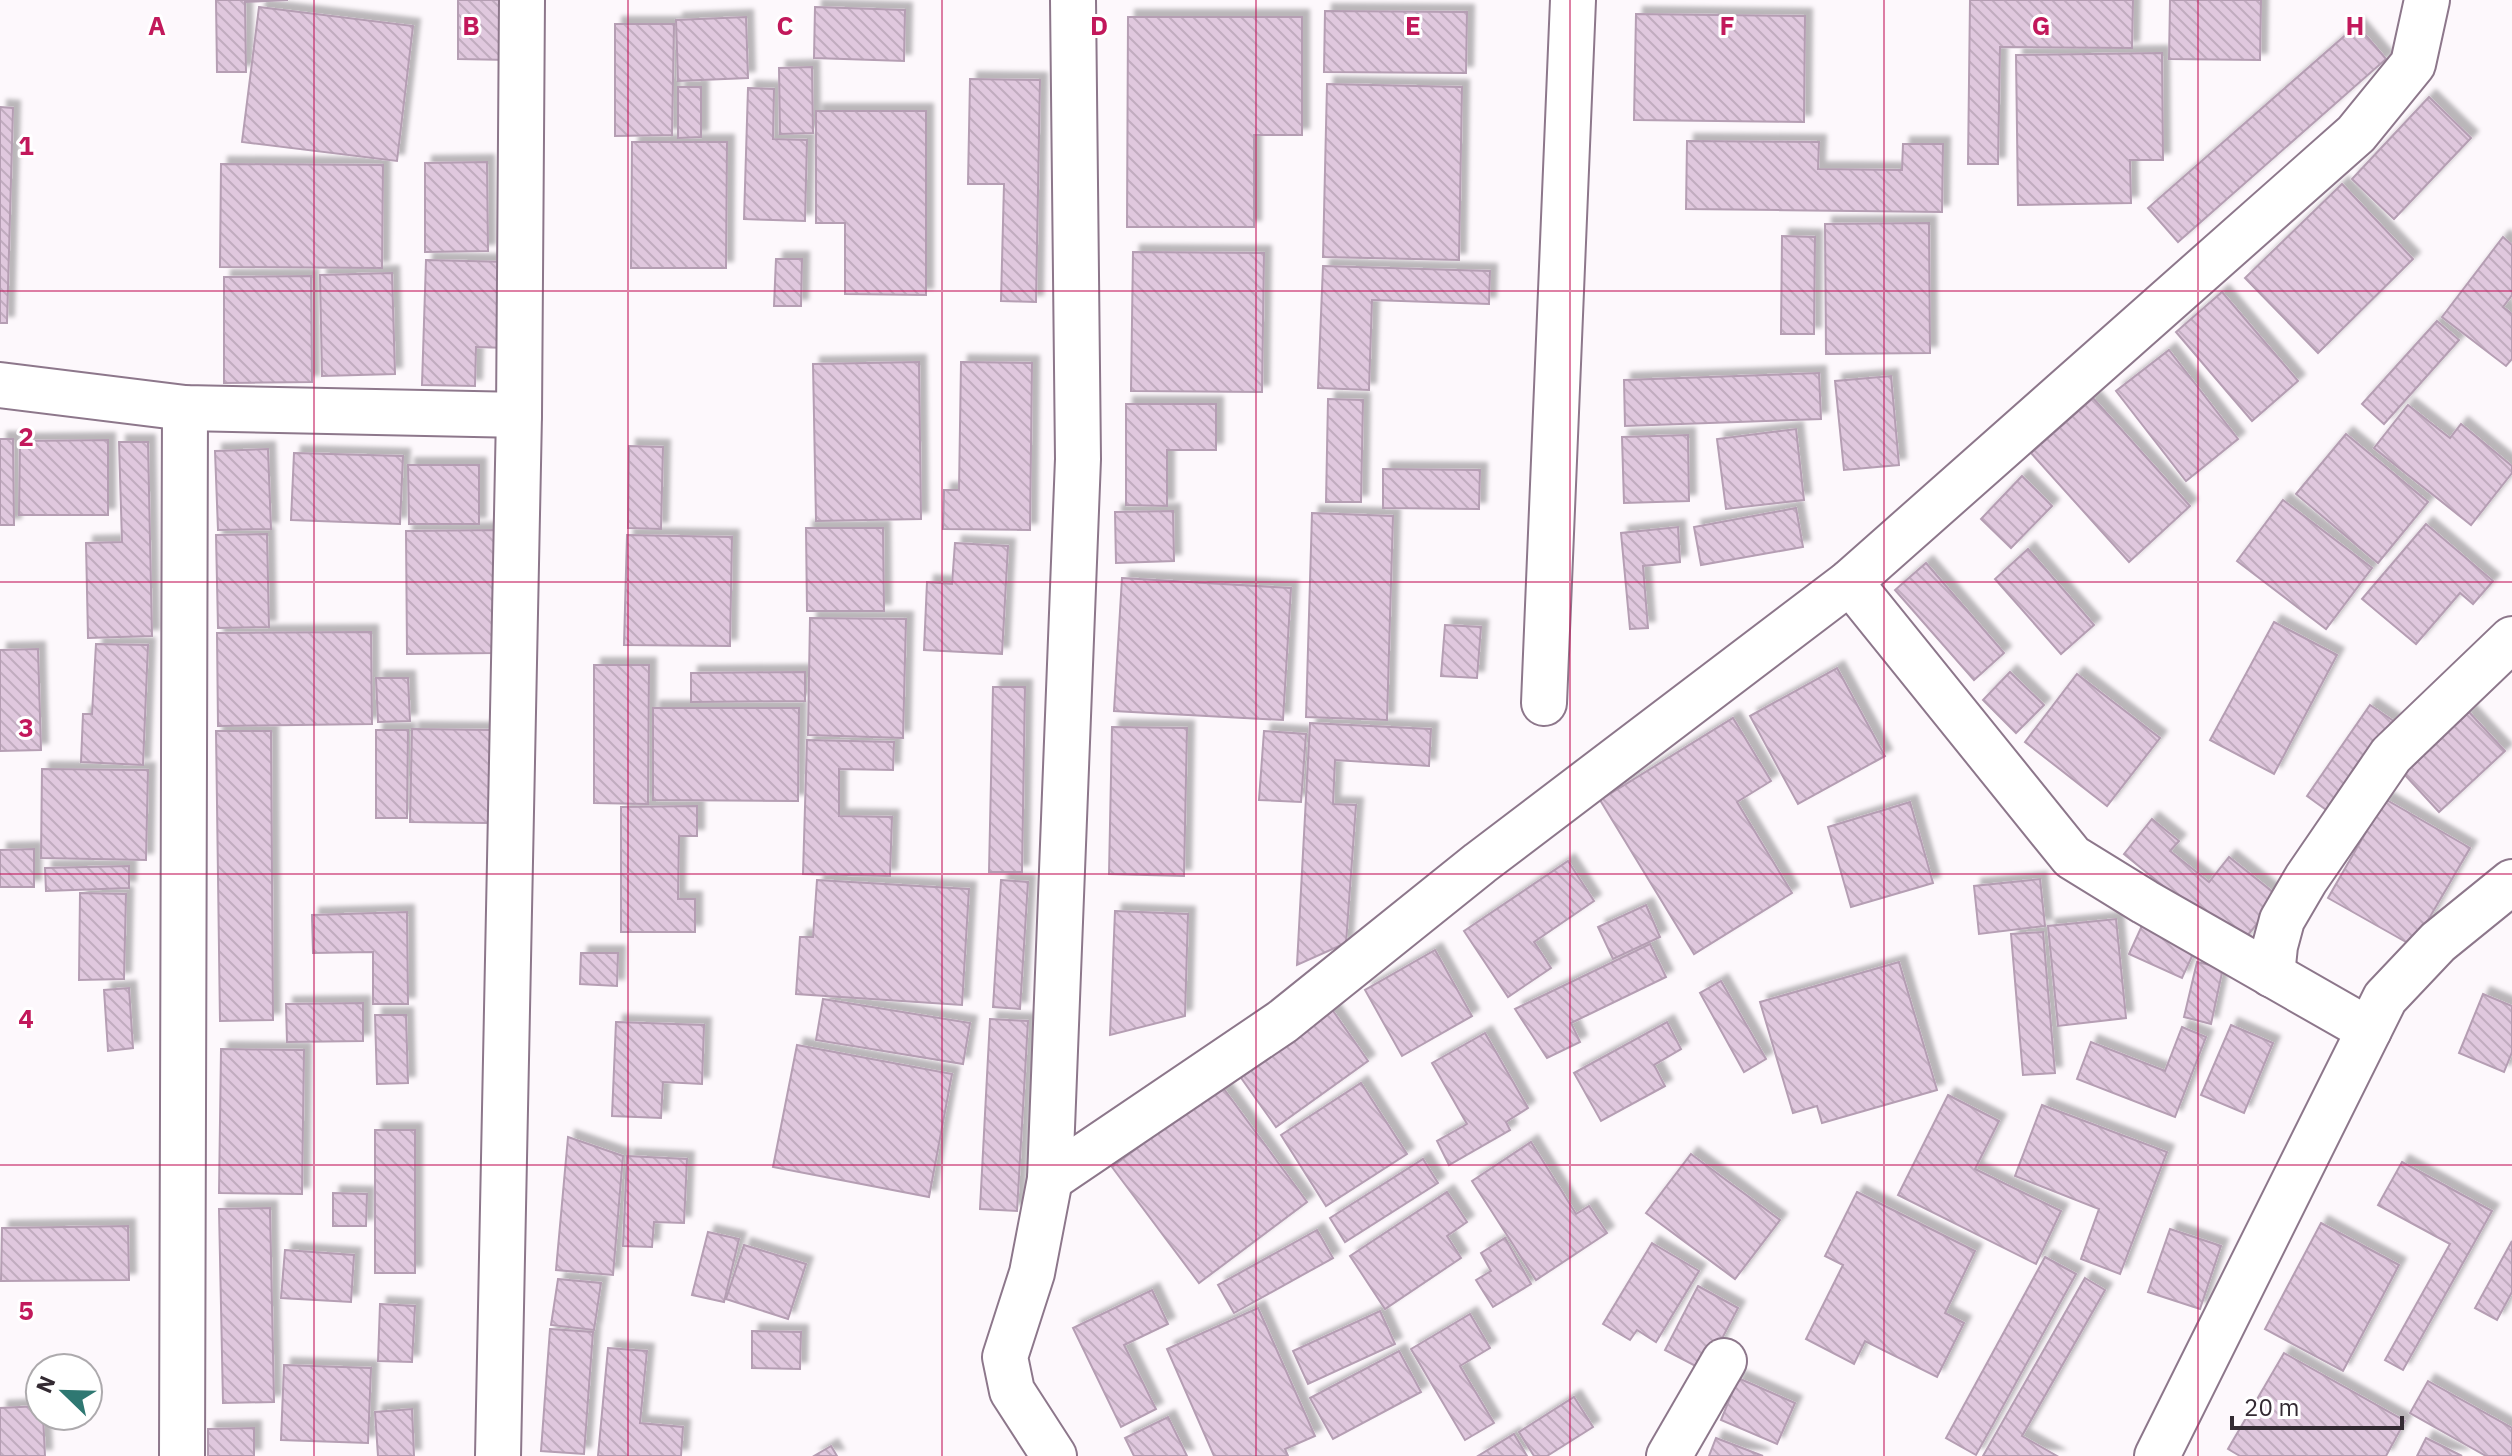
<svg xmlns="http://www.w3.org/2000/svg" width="2512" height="1456" font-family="'IBM Plex Sans',sans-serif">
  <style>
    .building { fill: url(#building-back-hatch); stroke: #b59eb3; stroke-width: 2; filter: url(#shadow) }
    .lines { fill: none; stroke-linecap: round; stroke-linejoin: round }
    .minor-casing { stroke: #8d778b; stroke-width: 48 }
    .minor { stroke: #fff; stroke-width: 44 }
    .grid { fill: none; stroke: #c2185b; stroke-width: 2; stroke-opacity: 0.55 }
    .grid-label { font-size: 26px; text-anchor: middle; font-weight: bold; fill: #c2185b; stroke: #fff; stroke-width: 6; stroke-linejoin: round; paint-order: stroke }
  </style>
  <defs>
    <pattern id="building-back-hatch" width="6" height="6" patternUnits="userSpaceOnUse" patternTransform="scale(2)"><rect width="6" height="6" fill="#e0c8de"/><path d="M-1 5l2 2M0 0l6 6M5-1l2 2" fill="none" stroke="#c1acbf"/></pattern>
    <filter id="shadow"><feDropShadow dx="7" dy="-7" stdDeviation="2" flood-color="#0004"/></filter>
  </defs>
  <rect width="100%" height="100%" fill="#fdf8fc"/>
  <g class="building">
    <polygon points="216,0 288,0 245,2 246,72 217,72"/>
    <polygon points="458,0 510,0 510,60 458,59"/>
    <polygon points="1970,0 2133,0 2132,48 2000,47 1998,164 1968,164"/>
    <polygon points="2170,0 2261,0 2260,60 2169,59"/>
    <polygon points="259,7 413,26 397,161 242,142"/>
    <polygon points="815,7 905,10 904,61 814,58"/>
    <polygon points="1325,11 1467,12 1466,73 1324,72"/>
    <polygon points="1636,14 1805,16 1804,122 1634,120"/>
    <polygon points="746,17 748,78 678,81 676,20"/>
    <polygon points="1128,17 1302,17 1302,135 1254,135 1254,227 1127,227"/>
    <polygon points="615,24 674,24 672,135 615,136"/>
    <polygon points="2357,25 2386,59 2178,242 2148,208"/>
    <polygon points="2162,53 2163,160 2130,160 2131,203 2018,205 2016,55"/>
    <polygon points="812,67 813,133 780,134 779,68"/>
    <polygon points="970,79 1040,80 1036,302 1001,301 1004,184 968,184"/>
    <polygon points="1327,84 1462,87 1459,260 1323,257"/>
    <polygon points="678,87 701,87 701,137 678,138"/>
    <polygon points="748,88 774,89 773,139 807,140 805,221 744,219"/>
    <polygon points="2429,97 2471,138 2394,219 2352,179"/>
    <polygon points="0,107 13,108 7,323 0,323"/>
    <polygon points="816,111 926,111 926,295 845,294 845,223 816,223"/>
    <polygon points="1687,141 1819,142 1818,169 1902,170 1903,144 1943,144 1942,212 1686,209"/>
    <polygon points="632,142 727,142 726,268 631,268"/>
    <polygon points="487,162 488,251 425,252 425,163"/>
    <polygon points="221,164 383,165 382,268 220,267"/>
    <polygon points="2342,184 2413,259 2318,353 2245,278"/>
    <polygon points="1929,223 1930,353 1826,354 1825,224"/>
    <polygon points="1782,236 1815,237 1814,334 1781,334"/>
    <polygon points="2503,237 2512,245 2512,295 2503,307 2512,314 2512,359 2506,366 2442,317"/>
    <polygon points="1133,252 1264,253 1262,392 1131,391"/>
    <polygon points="776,259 802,259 801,306 774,306"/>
    <polygon points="426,260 510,262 507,348 476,347 475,386 422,385"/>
    <polygon points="1323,266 1490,271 1489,304 1372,300 1369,390 1318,388"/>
    <polygon points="392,273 395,374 322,376 320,275"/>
    <polygon points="311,276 312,382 224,383 224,277"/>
    <polygon points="2222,292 2298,381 2252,421 2176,332"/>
    <polygon points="2437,321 2459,340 2384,424 2362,404"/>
    <polygon points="2169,350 2238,439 2186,481 2116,391"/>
    <polygon points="919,362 921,519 816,521 813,364"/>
    <polygon points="961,362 1032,363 1030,530 943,529 944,490 959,490"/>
    <polygon points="1819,373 1821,419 1625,426 1624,380"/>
    <polygon points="1891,376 1899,465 1844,470 1835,381"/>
    <polygon points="2093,398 2190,506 2129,562 2031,453"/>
    <polygon points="1328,399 1363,400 1361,502 1326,502"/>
    <polygon points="1126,404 1216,404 1216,450 1167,450 1167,506 1126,505"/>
    <polygon points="2408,405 2450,438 2461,424 2512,466 2512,473 2471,525 2374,448"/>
    <polygon points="1796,429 1804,500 1726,509 1717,439"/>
    <polygon points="2346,434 2428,502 2378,563 2296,494"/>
    <polygon points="1688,435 1689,501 1624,503 1622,437"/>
    <polygon points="0,439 13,439 14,525 0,525"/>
    <polygon points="108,440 108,515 19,515 20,441"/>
    <polygon points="119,442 148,442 152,636 88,638 86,543 122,542"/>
    <polygon points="629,446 663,447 661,529 628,528"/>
    <polygon points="268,449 271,529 218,530 215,451"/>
    <polygon points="294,453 403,456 400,524 291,520"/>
    <polygon points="408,465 479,465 479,524 409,524"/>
    <polygon points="1383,469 1480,470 1479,509 1383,508"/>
    <polygon points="2022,476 2052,506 2011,548 1981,519"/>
    <polygon points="2283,500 2372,568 2326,629 2237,561"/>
    <polygon points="1796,508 1803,547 1701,565 1694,527"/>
    <polygon points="1173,511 1174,561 1116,563 1115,512"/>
    <polygon points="1312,513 1393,516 1387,720 1306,717"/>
    <polygon points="2426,524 2493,581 2473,604 2460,593 2416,644 2362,599"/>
    <polygon points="1678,527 1680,562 1643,566 1648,628 1630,629 1621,533"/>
    <polygon points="806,528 883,528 884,611 807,611"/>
    <polygon points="495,530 495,653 407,654 406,531"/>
    <polygon points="267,534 269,627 218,628 216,535"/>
    <polygon points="627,535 732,537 730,646 624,645"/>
    <polygon points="955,543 1008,546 1002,654 924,650 927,582 952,584"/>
    <polygon points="2028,549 2094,625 2061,654 1995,579"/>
    <polygon points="1926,563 2004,653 1974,680 1895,590"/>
    <polygon points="1122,578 1291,588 1283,720 1114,711"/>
    <polygon points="810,618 906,619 903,738 808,735"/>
    <polygon points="2274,622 2337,655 2274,774 2210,740"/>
    <polygon points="1445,625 1481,627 1477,678 1441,676"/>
    <polygon points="371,632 372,724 218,726 217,633"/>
    <polygon points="96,644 148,645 143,765 81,762 83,714 92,714"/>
    <polygon points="38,649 41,750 0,751 0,650"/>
    <polygon points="594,665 649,665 648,804 594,803"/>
    <polygon points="1837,668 1885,756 1798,804 1750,716"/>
    <polygon points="805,672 805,701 691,702 691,673"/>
    <polygon points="2010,672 2044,705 2016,733 1983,700"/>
    <polygon points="2077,674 2160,738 2107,806 2025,742"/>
    <polygon points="376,678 408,678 410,721 378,722"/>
    <polygon points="993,687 1025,687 1022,872 989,872"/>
    <polygon points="2370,705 2395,722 2332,814 2307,796"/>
    <polygon points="653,708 799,708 798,801 653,800"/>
    <polygon points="2469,712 2505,751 2439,812 2404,774"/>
    <polygon points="1733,718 1771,781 1737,802 1792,893 1694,954 1600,800"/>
    <polygon points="1310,723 1431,729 1429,766 1335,760 1333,804 1356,805 1346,943 1297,965"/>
    <polygon points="1112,727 1187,728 1184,876 1109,874"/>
    <polygon points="412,729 492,730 489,823 410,822"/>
    <polygon points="376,730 408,730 407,818 376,818"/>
    <polygon points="216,731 271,731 273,1020 220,1021"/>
    <polygon points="1264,731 1306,734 1301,802 1259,800"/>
    <polygon points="807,740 894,742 893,770 839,769 839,816 892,817 890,876 803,874"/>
    <polygon points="42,769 148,770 146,860 41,858"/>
    <polygon points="2385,799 2470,848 2413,946 2328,898"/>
    <polygon points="1910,802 1933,883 1851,907 1828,827"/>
    <polygon points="697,806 697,836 679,836 678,899 695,899 695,932 621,932 621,807"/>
    <polygon points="2152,819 2179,841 2170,851 2209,882 2229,857 2279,897 2238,947 2124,854"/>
    <polygon points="34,849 34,887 0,887 0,850"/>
    <polygon points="1568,861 1594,901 1534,942 1551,968 1508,997 1464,931"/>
    <polygon points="129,866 129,888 46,891 45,868"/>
    <polygon points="2040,879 2045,926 1979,934 1974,886"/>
    <polygon points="817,880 969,889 962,1005 796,994 800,937 813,937"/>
    <polygon points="1001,880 1028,882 1020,1009 993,1007"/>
    <polygon points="80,893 126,894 124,979 79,980"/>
    <polygon points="1646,905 1660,937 1613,959 1598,927"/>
    <polygon points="1115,911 1188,914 1185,1016 1110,1035"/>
    <polygon points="407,912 408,1004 373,1004 373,952 313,953 312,915"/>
    <polygon points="2116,919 2126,1018 2058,1026 2048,926"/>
    <polygon points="2145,919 2198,943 2182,978 2129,954"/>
    <polygon points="2043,932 2055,1073 2023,1075 2011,934"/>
    <polygon points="1650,944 1666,977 1571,1023 1580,1042 1547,1058 1515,1009"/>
    <polygon points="1435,950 1472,1016 1402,1056 1365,990"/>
    <polygon points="581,953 618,953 617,986 580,984"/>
    <polygon points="1899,962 1937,1090 1822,1123 1817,1106 1793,1113 1760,1002"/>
    <polygon points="2197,962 2223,968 2211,1024 2184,1017"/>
    <polygon points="1721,981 1766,1059 1744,1072 1700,993"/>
    <polygon points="129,988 133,1048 108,1051 104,990"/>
    <polygon points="2483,994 2512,1006 2512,1052 2504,1072 2459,1053"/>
    <polygon points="823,999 970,1023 963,1064 816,1040"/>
    <polygon points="363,1003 363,1041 287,1042 286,1004"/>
    <polygon points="1331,1008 1368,1061 1276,1127 1239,1075"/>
    <polygon points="375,1015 406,1015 408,1083 377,1084"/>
    <polygon points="990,1019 1028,1021 1017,1211 980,1209"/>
    <polygon points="616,1022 704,1025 702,1084 663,1082 661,1118 612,1116"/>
    <polygon points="1667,1022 1681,1049 1654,1065 1665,1086 1601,1121 1574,1073"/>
    <polygon points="2231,1025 2273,1043 2244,1113 2201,1095"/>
    <polygon points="2182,1027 2206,1037 2175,1117 2077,1079 2091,1042 2165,1071"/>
    <polygon points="1485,1033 1528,1108 1506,1122 1510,1130 1449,1165 1437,1141 1467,1124 1432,1063"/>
    <polygon points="797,1045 952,1074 929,1197 773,1167"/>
    <polygon points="221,1049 304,1050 302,1194 219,1193"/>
    <polygon points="1361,1083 1407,1154 1326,1206 1281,1135"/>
    <polygon points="1221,1085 1307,1202 1199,1283 1112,1167"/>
    <polygon points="1948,1095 1999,1121 1975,1169 2061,1211 2036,1264 1898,1195"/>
    <polygon points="2042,1105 2167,1152 2120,1274 2081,1259 2099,1209 2015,1176"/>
    <rect x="375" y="1130" width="40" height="143"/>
    <polygon points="568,1137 623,1156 613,1275 556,1270"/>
    <polygon points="1531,1142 1576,1214 1589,1206 1607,1233 1536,1280 1472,1181"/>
    <polygon points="1691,1154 1780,1220 1735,1279 1646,1213"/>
    <polygon points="627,1156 687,1159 684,1223 654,1222 652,1247 623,1246"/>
    <polygon points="1423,1159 1438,1183 1345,1242 1330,1218"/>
    <polygon points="2402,1162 2492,1211 2403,1370 2385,1360 2450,1244 2378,1205"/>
    <polygon points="1447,1192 1467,1222 1447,1236 1461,1258 1385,1309 1350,1256"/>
    <polygon points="1857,1192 1975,1251 1945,1313 1964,1323 1937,1377 1865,1341 1854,1364 1806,1339 1843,1265 1825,1256"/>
    <polygon points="333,1193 367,1194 366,1226 333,1226"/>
    <polygon points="270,1208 274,1402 223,1403 219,1209"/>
    <polygon points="2321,1223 2399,1265 2343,1371 2265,1329"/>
    <polygon points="128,1226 129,1280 1,1281 2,1228"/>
    <polygon points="2170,1229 2221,1246 2200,1309 2148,1292"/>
    <polygon points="1317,1230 1333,1258 1234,1313 1218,1285"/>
    <polygon points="708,1232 739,1239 724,1302 692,1295"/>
    <polygon points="1505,1238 1531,1284 1493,1307 1476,1280 1491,1271 1481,1253"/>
    <polygon points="2512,1241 2512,1292 2497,1320 2475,1308"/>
    <polygon points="1652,1243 1699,1271 1656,1342 1637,1330 1630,1340 1603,1324"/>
    <polygon points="744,1245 806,1264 788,1319 726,1299"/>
    <polygon points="285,1250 354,1255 351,1302 281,1298"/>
    <polygon points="2045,1257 2076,1274 1976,1455 1946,1438"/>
    <polygon points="2085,1278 2105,1290 2022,1436 2057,1456 1983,1456"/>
    <polygon points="558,1279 601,1283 594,1330 551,1325"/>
    <polygon points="1698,1286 1738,1308 1705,1371 1665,1350"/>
    <polygon points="1152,1290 1168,1324 1124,1345 1156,1409 1121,1427 1073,1328"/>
    <polygon points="380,1304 415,1306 412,1362 378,1361"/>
    <polygon points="1258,1308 1315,1436 1285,1449 1288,1456 1214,1456 1167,1349"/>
    <polygon points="1380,1311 1395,1344 1308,1384 1293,1351"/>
    <polygon points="1470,1314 1490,1348 1460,1366 1494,1423 1465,1440 1411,1349"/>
    <polygon points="550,1329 593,1332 584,1454 541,1451"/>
    <polygon points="752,1331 801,1332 800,1369 752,1368"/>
    <polygon points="608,1348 647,1351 640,1423 683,1427 681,1456 598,1456"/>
    <polygon points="1399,1351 1421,1392 1333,1439 1310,1398"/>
    <polygon points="2284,1353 2405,1421 2386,1456 2240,1456 2228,1449"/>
    <polygon points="284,1365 371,1368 368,1443 281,1440"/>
    <polygon points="1738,1378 1795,1403 1777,1444 1721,1420"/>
    <polygon points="2428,1381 2512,1428 2512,1456 2486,1456 2410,1413"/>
    <polygon points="1574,1397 1593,1427 1547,1456 1534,1456 1519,1432"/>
    <polygon points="40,1406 40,1416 43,1416 45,1456 0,1456 0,1408"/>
    <polygon points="412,1409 414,1456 378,1456 375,1412"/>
    <polygon points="1168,1417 1187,1456 1134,1456 1125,1438"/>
    <polygon points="254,1428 254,1456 208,1456 208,1429"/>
    <polygon points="1514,1434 1527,1456 1478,1456"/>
    <polygon points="1716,1438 1763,1456 1709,1456"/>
    <polygon points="2426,1438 2462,1456 2417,1456"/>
    <polygon points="831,1446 837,1456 814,1456"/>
  </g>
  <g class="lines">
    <defs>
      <g id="minor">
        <polyline points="0,385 185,408 519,415"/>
        <polyline points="1850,582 2072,857 2145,902 2369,1030"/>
        <polyline points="1544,703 1573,0"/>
        <polyline points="2272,975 2275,946 2282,920 2306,879 2391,755 2512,639"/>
        <polyline points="1050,1179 1282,1022 1480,863 1850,582 2356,134 2413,64 2427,0"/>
        <polyline points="182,1456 185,408"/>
        <polyline points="498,1456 519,415 522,0"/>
        <polyline points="1054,1456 1012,1391 1005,1357 1032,1273 1050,1179 1078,459 1073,0"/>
        <polyline points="1669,1456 1724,1361"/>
        <polyline points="2157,1456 2385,998 2438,942 2512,882"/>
      </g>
    </defs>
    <use href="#minor" class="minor-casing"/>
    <use href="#minor" class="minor"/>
  </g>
  <path class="grid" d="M 314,0 L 314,1456M 628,0 L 628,1456M 942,0 L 942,1456M 1256,0 L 1256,1456M 1570,0 L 1570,1456M 1884,0 L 1884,1456M 2198,0 L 2198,1456M 0,291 L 2512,291M 0,582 L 2512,582M 0,874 L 2512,874M 0,1165 L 2512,1165"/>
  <g class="grid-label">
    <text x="157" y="35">A</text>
    <text x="471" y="35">B</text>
    <text x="785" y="35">C</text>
    <text x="1099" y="35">D</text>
    <text x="1413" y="35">E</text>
    <text x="1727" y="35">F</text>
    <text x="2041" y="35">G</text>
    <text x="2355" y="35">H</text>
    <text x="26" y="155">1</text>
    <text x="26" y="446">2</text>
    <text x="26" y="737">3</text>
    <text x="26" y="1028">4</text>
    <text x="26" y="1320">5</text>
  </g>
  <g transform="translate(64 1392) rotate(293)"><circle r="38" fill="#ffffff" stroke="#adaaad" stroke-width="2"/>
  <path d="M0-6L14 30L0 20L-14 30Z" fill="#2f7872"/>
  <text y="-12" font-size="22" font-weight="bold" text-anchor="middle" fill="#332a32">N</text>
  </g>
  <path d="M2232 1416v12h170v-12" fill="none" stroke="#332a32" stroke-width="4"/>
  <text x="2244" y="1416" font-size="24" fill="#332a32" stroke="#ffffff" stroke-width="6" paint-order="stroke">20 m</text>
</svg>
